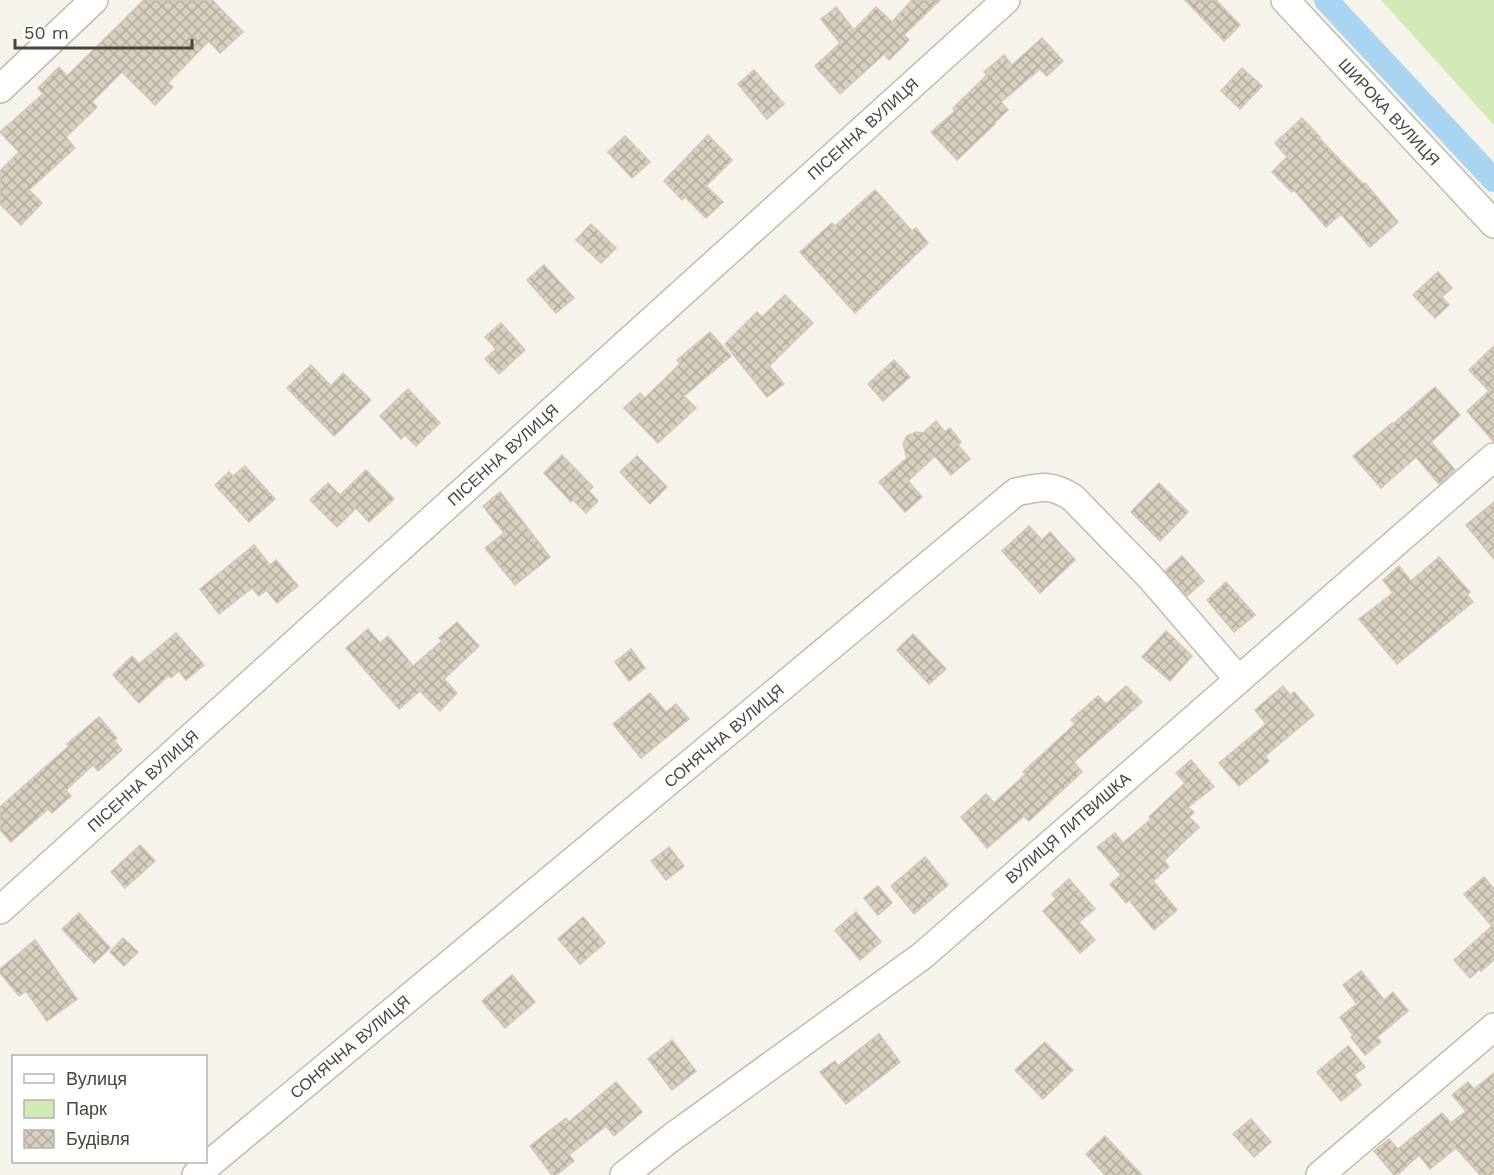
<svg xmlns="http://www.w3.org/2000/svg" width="1494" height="1175" font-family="'Work Sans',sans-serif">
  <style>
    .green { fill: #d2eab5 }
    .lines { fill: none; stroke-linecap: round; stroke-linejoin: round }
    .canal { stroke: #a9d4f2; stroke-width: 24 }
    .building { fill: url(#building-cross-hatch); stroke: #d3c7b4; stroke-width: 1.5 }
    .street-casing { stroke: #c2bbae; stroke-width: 30 }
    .street { stroke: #fff; stroke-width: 27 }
    .labels { text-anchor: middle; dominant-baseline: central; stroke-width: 6; stroke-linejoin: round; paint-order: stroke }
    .street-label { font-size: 16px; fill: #4b4439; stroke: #fff }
  </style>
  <defs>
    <pattern id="building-cross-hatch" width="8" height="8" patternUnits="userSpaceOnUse" patternTransform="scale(1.5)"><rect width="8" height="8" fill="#d8cfc1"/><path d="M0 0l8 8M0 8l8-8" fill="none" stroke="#b1aa9e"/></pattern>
  </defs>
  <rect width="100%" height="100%" fill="#f6f3ec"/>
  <polygon class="green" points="1381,0 1494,0 1494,125"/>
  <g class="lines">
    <polyline class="canal" points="1326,0 1494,180"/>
  </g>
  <g class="building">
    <polygon points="144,0 212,0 243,32 220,53 209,41 168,83 173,87 155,105 122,72 92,102 97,107 66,137 75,148 29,190 42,203 21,225 0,204 0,171 19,152 0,132 43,94 38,88 59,67 67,76"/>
    <polygon points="912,0 940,0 904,35 909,40 889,60 884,54 840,94 815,66 840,43 821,19 836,7 854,30 876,7 892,22"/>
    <polygon points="1185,0 1216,0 1240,25 1224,41"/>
    <polygon points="1042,38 1063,61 1047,76 1040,69 1001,102 1008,110 994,123 995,124 957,160 931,132 955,111 953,108 987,75 984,72 1004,55 1012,65"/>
    <polygon points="1242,68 1262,86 1240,109 1221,91"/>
    <polygon points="754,70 784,104 767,119 738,84"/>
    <polygon points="1302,118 1320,137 1319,138 1363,184 1365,183 1398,222 1370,247 1341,214 1326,227 1294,190 1292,192 1272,172 1287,157 1275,143"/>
    <polygon points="708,135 732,160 706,186 723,202 706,218 685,197 682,200 664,181"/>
    <polygon points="625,136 650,162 632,178 608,152"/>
    <polygon points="875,190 912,231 916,228 928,243 855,313 800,252 832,223 835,226"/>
    <polygon points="591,224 616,248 601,263 576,240"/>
    <polygon points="544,265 574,298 556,313 527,280"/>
    <polygon points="1438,272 1452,288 1442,297 1449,305 1435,318 1413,295"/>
    <polygon points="785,295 813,323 769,366 784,384 767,397 725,344 757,312 762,317"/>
    <polygon points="501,323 525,350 499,374 485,359 496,349 485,337"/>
    <polygon points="710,332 731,356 684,396 696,408 658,443 624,408 640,393 645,398 680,364 677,360"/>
    <polygon points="1494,346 1494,442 1467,411 1489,391 1469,370"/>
    <polygon points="894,360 910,377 883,401 868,384"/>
    <polygon points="311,365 331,386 343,373 371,400 334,436 287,388"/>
    <polygon points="1435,387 1460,415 1431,442 1455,470 1439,484 1416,457 1381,488 1353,456 1392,423 1393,424"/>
    <polygon points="408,389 440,423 416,446 405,435 401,439 380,416"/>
    <polygon points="936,421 945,432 950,428 961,442 958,445 970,459 951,475 935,456 908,481 922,497 905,512 879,482 907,458 903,444 907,436 916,432 923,433"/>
    <polygon points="562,455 593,487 589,491 598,501 586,513 573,500 571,502 544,473"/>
    <polygon points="637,456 667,487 650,504 620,472"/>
    <polygon points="245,466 275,499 249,522 215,485 229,472 233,476"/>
    <polygon points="366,470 394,499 369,522 356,508 337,527 310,500 328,483 340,495"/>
    <polygon points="1159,483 1188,512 1160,541 1131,512"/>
    <polygon points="500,492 550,557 515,585 485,548 504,533 483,506"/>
    <polygon points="1494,502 1494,559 1466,525"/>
    <polygon points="1029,526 1042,540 1050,532 1075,560 1040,593 1002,551"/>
    <polygon points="254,545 270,565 276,560 298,586 277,603 266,590 259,596 252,588 219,614 200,589"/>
    <polygon points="1182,556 1204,581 1187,596 1165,571"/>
    <polygon points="1439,557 1470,592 1467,595 1473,602 1397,664 1359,619 1393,593 1383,580 1399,566 1411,581"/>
    <polygon points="1226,582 1255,615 1234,632 1207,600"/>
    <polygon points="457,622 479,646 444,679 457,693 440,711 420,691 399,709 346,648 368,629 380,643 388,636 413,666 442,641 439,638"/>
    <polygon points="1166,631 1192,656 1170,681 1142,657"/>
    <polygon points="176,633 204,665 186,680 179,671 171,678 169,675 139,703 113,675 132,656 139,664"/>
    <polygon points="913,634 946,669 929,684 897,650"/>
    <polygon points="631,649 645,668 629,681 615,662"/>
    <polygon points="1126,686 1142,702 1074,762 1082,772 1029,821 1024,816 987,848 961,817 986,794 994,803 1026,774 1023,772 1075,724 1071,720 1098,696 1106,704"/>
    <polygon points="1283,686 1290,695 1294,692 1314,715 1265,756 1269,761 1239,786 1219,763 1266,724 1255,710"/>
    <polygon points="650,693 666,712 676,704 689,719 641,758 613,724"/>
    <polygon points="99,717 117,738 114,740 122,750 98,771 93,765 66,790 71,796 52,813 48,809 11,842 0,830 0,807 69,746 67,744"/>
    <polygon points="1191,760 1214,787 1188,807 1194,812 1189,817 1199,827 1164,861 1169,867 1153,881 1177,910 1154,930 1129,900 1126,903 1110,884 1121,875 1097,847 1115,833 1123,843 1151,819 1149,817 1185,783 1176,773"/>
    <polygon points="140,845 155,861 125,888 111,872"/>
    <polygon points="669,847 684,866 666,880 651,861"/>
    <polygon points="925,857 948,885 914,914 891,886"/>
    <polygon points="1484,877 1494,889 1494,960 1481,971 1480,969 1470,978 1454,960 1492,926 1464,894"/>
    <polygon points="1069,879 1095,909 1079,922 1095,940 1080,953 1043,911 1056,899 1052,894"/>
    <polygon points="878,886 892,903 878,915 864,898"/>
    <polygon points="856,912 881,942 860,960 835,930"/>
    <polygon points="79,913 110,948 94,963 62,929"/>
    <polygon points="583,917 605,943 580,964 558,939"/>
    <polygon points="123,938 138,952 124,966 110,952"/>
    <polygon points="35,940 77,999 47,1021 26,991 19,996 0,973 0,969"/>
    <polygon points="1361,971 1384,1000 1393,992 1408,1011 1377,1037 1381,1042 1365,1055 1351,1037 1353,1035 1340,1017 1357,1004 1343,985"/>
    <polygon points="512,975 535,1002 505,1028 482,1001"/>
    <polygon points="879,1034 900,1062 846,1104 820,1072 835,1061 838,1066"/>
    <polygon points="672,1040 696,1071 672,1090 648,1059"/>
    <polygon points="1045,1042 1073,1070 1043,1099 1015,1070"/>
    <polygon points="1348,1046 1365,1067 1354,1075 1361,1085 1341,1101 1317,1072"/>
    <polygon points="1494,1073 1494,1175 1480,1175 1456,1148 1430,1169 1419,1155 1397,1175 1394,1175 1374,1151 1389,1139 1398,1149 1442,1113 1451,1123 1466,1111 1452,1095 1468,1082 1474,1089"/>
    <polygon points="616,1082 642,1112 614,1136 606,1126 569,1155 574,1161 556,1175 552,1175 530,1146 566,1118 569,1122"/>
    <polygon points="1251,1119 1271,1142 1254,1157 1233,1134"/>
    <polygon points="1105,1136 1142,1175 1105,1175 1086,1154"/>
  </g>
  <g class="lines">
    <defs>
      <g id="street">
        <polyline points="1285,0 1494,224"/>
        <polyline points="0,89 94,0"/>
        <polyline points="0,910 1006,0"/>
        <path d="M 196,1175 L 1016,492 C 1040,487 1051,483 1073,498 L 1150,577 L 1238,679"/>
        <polyline points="624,1175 671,1138 922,956 1494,457"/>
        <polyline points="1320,1175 1494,1027"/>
      </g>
    </defs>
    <use href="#street" class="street-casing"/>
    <use href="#street" class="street"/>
  </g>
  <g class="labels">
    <g class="street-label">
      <text transform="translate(1389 112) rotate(47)">ШИРОКА ВУЛИЦЯ</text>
      <text transform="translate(863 129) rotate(-42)">ПІСЕННА ВУЛИЦЯ</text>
      <text transform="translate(503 455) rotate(-42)">ПІСЕННА ВУЛИЦЯ</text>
      <text transform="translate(724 736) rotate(-40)">СОНЯЧНА ВУЛИЦЯ</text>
      <text transform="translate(143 781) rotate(-42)">ПІСЕННА ВУЛИЦЯ</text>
      <text transform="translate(1068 828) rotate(-41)">ВУЛИЦЯ ЛИТВИШКА</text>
      <text transform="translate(350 1047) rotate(-40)">СОНЯЧНА ВУЛИЦЯ</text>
    </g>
  </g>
  <rect x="12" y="1055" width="195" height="108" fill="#ffffff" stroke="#b7b4b0" stroke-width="1.5"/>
  <rect x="24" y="1074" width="30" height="9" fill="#ffffff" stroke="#b7b4b0" stroke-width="1.5"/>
  <text x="66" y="1085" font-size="18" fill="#4b4439">Вулиця</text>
  <rect x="24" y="1100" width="30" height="18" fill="#d2eab5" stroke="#b7b4b0" stroke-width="1.5"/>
  <text x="66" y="1115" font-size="18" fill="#4b4439">Парк</text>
  <rect x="24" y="1130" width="30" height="18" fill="url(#building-cross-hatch)" stroke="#b7b4b0" stroke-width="1.5"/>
  <text x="66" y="1145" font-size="18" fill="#4b4439">Будівля</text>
  <path d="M15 39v9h177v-9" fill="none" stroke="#4b4439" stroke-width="3"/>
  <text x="24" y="39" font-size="18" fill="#4b4439" stroke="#ffffff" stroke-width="4.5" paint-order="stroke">50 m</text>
</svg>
